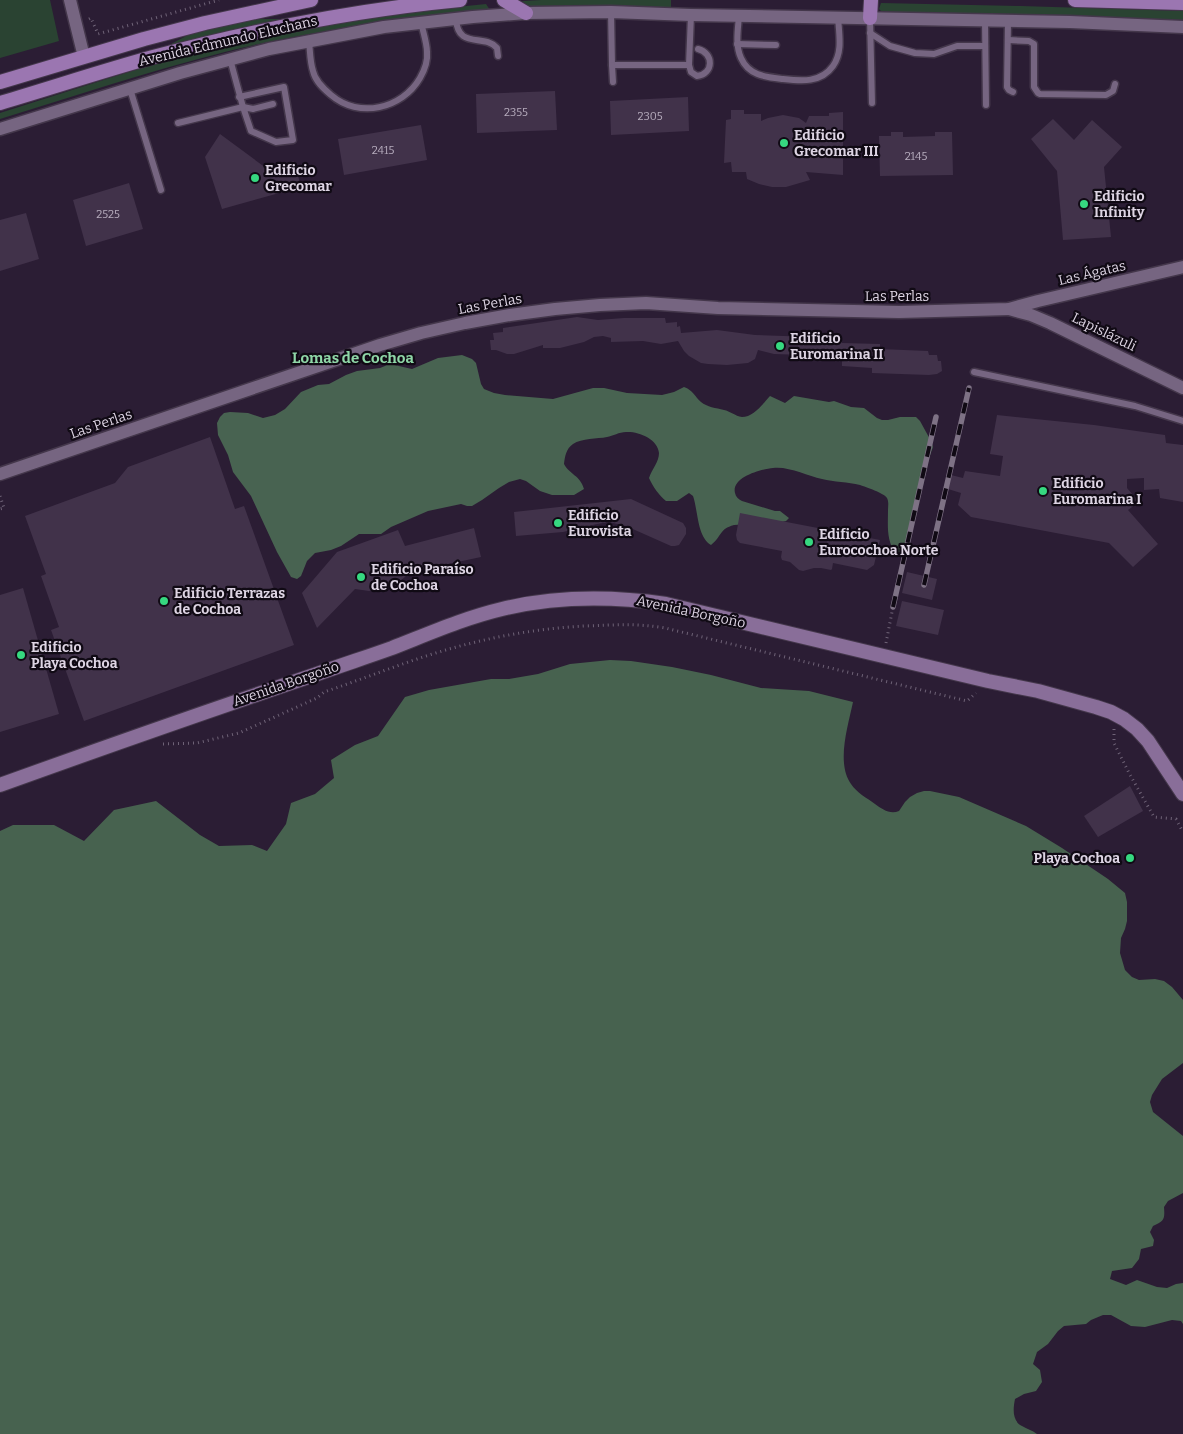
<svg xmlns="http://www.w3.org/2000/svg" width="1183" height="1434" font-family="Bitter,serif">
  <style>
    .green { fill: #2a4332 }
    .forest { fill: #486351 }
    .water { fill: #47624f }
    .building { fill: #41324a }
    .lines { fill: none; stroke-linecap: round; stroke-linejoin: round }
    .service-casing { stroke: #44374b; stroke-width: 9 }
    .minor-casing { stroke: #44374b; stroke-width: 15 }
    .secondary-casing { stroke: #44374b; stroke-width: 16 }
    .primary-casing { stroke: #44374b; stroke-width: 16 }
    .path { stroke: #6f6377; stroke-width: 3; stroke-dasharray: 1 4; stroke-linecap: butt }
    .service { stroke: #766581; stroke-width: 6 }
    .minor { stroke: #766581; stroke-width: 12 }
    .secondary { stroke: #896e99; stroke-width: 14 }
    .primary { stroke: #9b76b1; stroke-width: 14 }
    .rail-casing { stroke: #7e7285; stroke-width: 5.5 }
    .rail { stroke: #100a14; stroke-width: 4; stroke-dasharray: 11; stroke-linecap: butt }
    .poi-dot { fill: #36d880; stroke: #100a14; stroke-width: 2 }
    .labels { text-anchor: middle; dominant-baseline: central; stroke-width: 4.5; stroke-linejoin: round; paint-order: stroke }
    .number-label { font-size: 11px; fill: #b6acbd }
    .street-label { font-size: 14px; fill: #ddd4e3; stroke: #100a14 }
    .poi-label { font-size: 14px; font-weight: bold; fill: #ddd4e3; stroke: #100a14; text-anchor: start }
    .neighbourhood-label { font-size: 15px; font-weight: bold; fill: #8fd7a7; stroke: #100a14 }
  </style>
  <rect width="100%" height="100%" fill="#2b1d34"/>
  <g class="green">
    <polygon points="0,0 50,0 59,41 0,58"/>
    <polygon points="397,0 419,0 158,51 188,35 206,29 256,19 280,19 299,16"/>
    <polygon points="541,0 671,0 671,8 615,5 530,7 522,1"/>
    <polygon points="881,3 1021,6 1183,11 1183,20 1020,14 882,12 879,9"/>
    <path d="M 486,4 L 490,10 C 400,20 312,30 225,52 C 149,71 75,96 0,119 L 0,113 C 73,90 146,65 221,46 C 308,25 397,13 486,4 Z"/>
  </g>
  <path class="forest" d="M 462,355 L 472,359 L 476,363 L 481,384 L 484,389 L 494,393 L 505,395 L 553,399 L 593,388 L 604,388 L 627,393 L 662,395 L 674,392 L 684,387 C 693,390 695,397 701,402 C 707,407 716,408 724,410 C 730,411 735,416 742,417 C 753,417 763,404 770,396 L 785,403 L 794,396 L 829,402 L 834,401 L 851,407 L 864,408 L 877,418 L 882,420 L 888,420 L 900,417 L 916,417 L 920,421 L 931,441 L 933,447 L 929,458 L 923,485 L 917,501 L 913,524 L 904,550 L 901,554 L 896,554 C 886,540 888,526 888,510 C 888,506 889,502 887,498 C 884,493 866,487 860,485 C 848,482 834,482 822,479 C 807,476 789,466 773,468 C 762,469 731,477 735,493 C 736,497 738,499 742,501 L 775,511 L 780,511 L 789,518 L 786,521 L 781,522 L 734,525 C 719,529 722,536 711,545 C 697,537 698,510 693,496 L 689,493 L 677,501 L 666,501 C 659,495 653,487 649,478 C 652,469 659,462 659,453 C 658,439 638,431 626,432 C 619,432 613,436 607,437 C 597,439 582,438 573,444 C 566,449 565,456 564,464 C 570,475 580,475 584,489 L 574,495 L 552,495 L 540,491 L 526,481 L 520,479 L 509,482 L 499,488 L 482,500 L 472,506 L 467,506 L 461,504 L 428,511 L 391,527 L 381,534 L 359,534 L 341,546 L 331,550 L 315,553 L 307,561 L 301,576 L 297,579 L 291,577 L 277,552 L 251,496 L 233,472 L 228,455 L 218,435 L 217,423 L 220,417 L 224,413 L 230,412 L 248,413 L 263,418 L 275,415 L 285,409 L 301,392 L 318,385 L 329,384 L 346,375 L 357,371 L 380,368 L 390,364 L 412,369 L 438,358 Z"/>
  <path class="water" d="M 610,660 L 631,661 L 672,667 L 711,675 L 761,688 L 809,691 L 853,702 C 848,726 836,763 851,784 C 857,793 867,798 875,804 C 882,809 890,815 899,811 L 905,802 L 910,797 L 917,793 L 924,791 L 930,791 L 959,797 L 1026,826 L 1062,848 L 1108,879 L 1125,893 L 1127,902 L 1127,921 L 1125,929 L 1121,938 L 1120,953 L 1125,970 L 1132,977 L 1139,980 L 1155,979 L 1164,981 L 1172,987 L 1183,1000 L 1183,1063 L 1162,1079 L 1152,1095 L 1150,1102 L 1153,1112 L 1183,1136 L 1183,1193 L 1168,1201 L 1164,1207 C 1165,1220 1164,1221 1153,1226 L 1150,1232 L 1154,1240 L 1153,1246 L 1141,1249 L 1139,1259 L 1132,1268 L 1112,1271 L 1110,1279 L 1126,1285 L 1137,1280 L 1157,1287 L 1167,1288 L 1176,1284 L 1183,1283 L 1183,1324 L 1181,1321 L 1172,1320 L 1145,1327 L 1131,1326 L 1111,1315 L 1103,1315 L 1091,1320 L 1086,1324 L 1064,1326 L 1058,1331 L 1048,1344 L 1037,1352 L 1033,1364 L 1040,1370 L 1042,1382 L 1036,1391 L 1024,1394 L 1015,1399 C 1013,1409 1012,1421 1022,1426 C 1027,1429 1032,1430 1037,1434 L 0,1434 L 0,831 L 13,825 L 54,825 L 84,841 L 114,810 L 156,801 L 200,835 L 219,846 L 252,845 L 267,851 L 286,824 L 291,803 L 315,794 L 334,778 L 331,760 L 355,745 L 378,736 L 405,697 L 429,690 L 491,679 L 509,679 L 538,674 L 570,664 Z"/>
  <g class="building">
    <polygon points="555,91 557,130 477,133 476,94"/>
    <polygon points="688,97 689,131 611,135 610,101"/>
    <polygon points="731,110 744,110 744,114 761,114 761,121 768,118 783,115 799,118 806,123 809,116 829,116 829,113 843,112 843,175 806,172 810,180 786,187 772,187 759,184 747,179 746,172 732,172 731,162 724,163 726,120 731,119"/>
    <polygon points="1053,119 1074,140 1092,120 1122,147 1104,167 1111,237 1063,240 1057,171 1031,139"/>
    <polygon points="421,125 427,160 344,175 338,139"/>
    <polygon points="891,132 903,132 903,137 935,136 935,132 952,132 953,175 880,176 879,136 891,136"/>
    <polygon points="220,134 266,168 294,161 301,187 222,209 205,157"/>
    <polygon points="129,183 143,229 86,246 73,200"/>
    <polygon points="26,213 39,259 0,271 0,220"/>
    <polygon points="577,317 598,320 624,318 665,318 666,323 677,322 677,327 680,326 681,333 717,330 755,335 842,338 842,343 880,344 880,349 928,351 929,355 937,355 938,361 941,361 942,371 937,374 929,375 872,373 872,368 842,366 842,357 832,356 818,360 804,355 774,354 758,350 755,359 748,363 727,365 708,364 701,363 689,356 684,351 678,341 661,344 643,341 611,342 611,338 603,336 594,337 584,342 560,348 543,348 543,345 514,354 507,354 496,350 491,350 490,340 494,340 493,333 503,332 503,328"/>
    <polygon points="997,415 1094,425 1165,435 1166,443 1183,445 1183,502 1160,498 1159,489 1144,490 1144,478 1127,479 1127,488 1139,502 1128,510 1158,544 1133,567 1109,543 971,517 958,505 961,493 948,489 951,475 963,478 965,471 1000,476 1003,456 990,454"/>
    <polygon points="210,437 235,509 244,506 294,645 84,721 51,630 59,627 41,576 46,574 25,516 115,483 128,467"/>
    <polygon points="631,499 683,523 686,528 686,534 679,545 675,546 671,546 626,526 609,522 597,524 563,532 516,536 514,512"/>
    <polygon points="740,513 880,540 874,565 867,570 833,563 832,569 831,570 821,568 814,568 803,571 799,570 790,562 782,560 781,557 782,551 740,543 737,540 736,535"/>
    <polygon points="474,528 481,557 411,572 400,581 384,588 369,591 355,589 317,628 302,593 337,552 398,530 405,546"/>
    <polygon points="907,572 937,579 932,600 902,593"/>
    <polygon points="23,588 59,714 0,732 0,595"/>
    <polygon points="902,601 944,610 938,635 896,626"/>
    <polygon points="1130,786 1143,811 1098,837 1084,816"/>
  </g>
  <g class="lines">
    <defs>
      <g id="service">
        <polyline points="611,12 612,65 689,65 691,15"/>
        <path d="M 739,16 C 738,29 735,45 741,58 C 749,76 766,77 783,79 C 802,81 821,83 833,66 C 843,52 839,34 838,17"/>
        <polyline points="870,18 872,103"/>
        <path d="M 456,19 C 458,50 484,33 497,48 L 498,56"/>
        <polyline points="985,20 986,105"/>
        <polyline points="1008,21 1007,87 1009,90 1013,92"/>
        <polyline points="870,33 890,46 915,53 934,54 957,46 985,46"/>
        <polyline points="1008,40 1029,41 1034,44 1034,87 1038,93 1040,94 1106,95 1113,91 1115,84"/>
        <path d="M 309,41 C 310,50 310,62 313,71 C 315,81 324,89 331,95 C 359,119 402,109 420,78 C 424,71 428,61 427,52 C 427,43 423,32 421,22"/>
        <polyline points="737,44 776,45"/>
        <polyline points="612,65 613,82"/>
        <path d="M 689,65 L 691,72 L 697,76 C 714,74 714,53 698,49"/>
        <polyline points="130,89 161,190"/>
        <polyline points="239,97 284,87 293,140 276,142 251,131 243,107 253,109 273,104"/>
        <polyline points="178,123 243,107 230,59"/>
        <polyline points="974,372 1135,406 1183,421"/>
      </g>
      <g id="minor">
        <polyline points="70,0 84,57"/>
        <polyline points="0,129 180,73 269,49 384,27 473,17 526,13 611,12 691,15 1070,22 1183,27"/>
        <polyline points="1009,309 1031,315 1050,323 1183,388"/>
        <polyline points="0,474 380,345 421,333 465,323 510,315 555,309 600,305 646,303 718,308 899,312 1009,309 1038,301 1183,267"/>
      </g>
      <path id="secondary" d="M 0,785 C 105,747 211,710 317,674 C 342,665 367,657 392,648 C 428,634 464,618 502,609 C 556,596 611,596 666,604 L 988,681 L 1038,691 L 1096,707 L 1111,712 L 1124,719 L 1137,729 L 1148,741 L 1183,794"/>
      <g id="primary">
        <polyline points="504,0 526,13"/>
        <polyline points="1075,0 1183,3"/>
        <polyline points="870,18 871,0"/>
        <polyline points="0,82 144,39 205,23 311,0"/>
        <path d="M 0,103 C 51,88 102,71 153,57 C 254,30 356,10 460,0"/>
      </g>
    </defs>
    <use href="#service" class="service-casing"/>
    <use href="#minor" class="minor-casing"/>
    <use href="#secondary" class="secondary-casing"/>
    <use href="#primary" class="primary-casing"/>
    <g class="path">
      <polyline points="89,19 91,18 98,34 219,0"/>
      <polyline points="0,496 4,508 0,509"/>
      <polyline points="886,643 893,607"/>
      <polyline points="1114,729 1114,743 1129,773 1154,817 1176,819 1183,832"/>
      <path d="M 163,744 L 197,743 L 239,733 L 317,698 L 324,692 C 372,676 419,656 468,644 C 507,634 546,628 585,626 C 614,625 636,623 665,628 L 967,701 L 976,693"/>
    </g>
    <use href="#service" class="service"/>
    <use href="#minor" class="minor"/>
    <use href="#secondary" class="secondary"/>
    <use href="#primary" class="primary"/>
    <defs>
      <g id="rail">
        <polyline points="924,585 969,388"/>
        <polyline points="893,607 936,417"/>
      </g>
    </defs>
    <use href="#rail" class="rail-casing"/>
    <use href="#rail" class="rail"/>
  </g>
  <g class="poi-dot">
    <circle cx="784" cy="143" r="5"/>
    <circle cx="255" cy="178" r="5"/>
    <circle cx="1084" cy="204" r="5"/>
    <circle cx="780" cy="346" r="5"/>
    <circle cx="1043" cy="491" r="5"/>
    <circle cx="558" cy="523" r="5"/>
    <circle cx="809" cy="542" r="5"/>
    <circle cx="361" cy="577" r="5"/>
    <circle cx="164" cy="601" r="5"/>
    <circle cx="21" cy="655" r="5"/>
    <circle cx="1130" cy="858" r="5"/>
  </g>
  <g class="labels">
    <g class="number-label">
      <text x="516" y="112">2355</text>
      <text x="650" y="116">2305</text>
      <text x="383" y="150">2415</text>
      <text x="916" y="156">2145</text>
      <text x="108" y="214">2525</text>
    </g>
    <g class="street-label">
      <text transform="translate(228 41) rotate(-13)">Avenida Edmundo Eluchans</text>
      <text transform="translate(1092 273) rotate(-13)">Las Ágatas</text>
      <text x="897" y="296">Las Perlas</text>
      <text transform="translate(490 304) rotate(-10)">Las Perlas</text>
      <text transform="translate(1104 332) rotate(26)">Lapislázuli</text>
      <text transform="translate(101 424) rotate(-19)">Las Perlas</text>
      <text transform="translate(691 612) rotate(12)">Avenida Borgoño</text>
      <text transform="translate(286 684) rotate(-19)">Avenida Borgoño</text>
    </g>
    <g class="poi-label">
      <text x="794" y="135">Edificio<tspan x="794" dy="16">Grecomar III</tspan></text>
      <text x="265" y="170">Edificio<tspan x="265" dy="16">Grecomar</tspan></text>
      <text x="1094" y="196">Edificio<tspan x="1094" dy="16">Infinity</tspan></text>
      <text x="790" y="338">Edificio<tspan x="790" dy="16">Euromarina II</tspan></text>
      <text x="1053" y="483">Edificio<tspan x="1053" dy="16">Euromarina I</tspan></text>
      <text x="568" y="515">Edificio<tspan x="568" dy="16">Eurovista</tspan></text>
      <text x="819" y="534">Edificio<tspan x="819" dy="16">Eurocochoa Norte</tspan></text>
      <text x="371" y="569">Edificio Paraíso<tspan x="371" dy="16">de Cochoa</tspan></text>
      <text x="174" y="593">Edificio Terrazas<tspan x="174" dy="16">de Cochoa</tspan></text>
      <text x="31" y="647">Edificio<tspan x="31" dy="16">Playa Cochoa</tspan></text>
      <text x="1120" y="858" text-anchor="end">Playa Cochoa</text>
    </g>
    <g class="neighbourhood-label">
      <text x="353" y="358">Lomas de Cochoa</text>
    </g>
  </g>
</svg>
